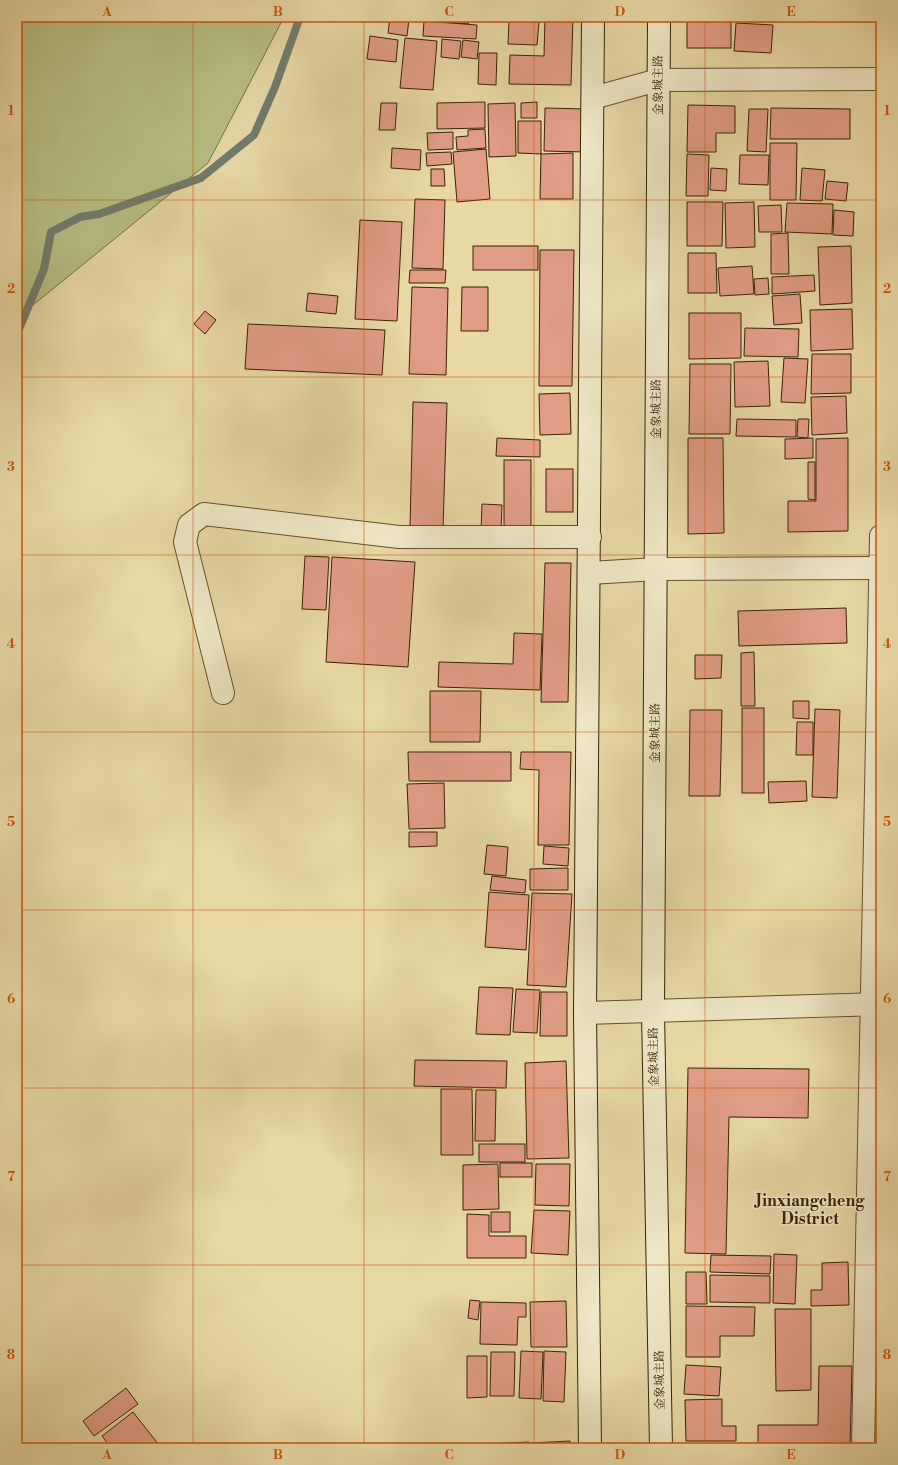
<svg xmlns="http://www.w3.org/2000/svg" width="898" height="1465" font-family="'Libre Bodoni','Noto Serif SC',serif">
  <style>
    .green { fill: #b8be85; stroke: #787046 }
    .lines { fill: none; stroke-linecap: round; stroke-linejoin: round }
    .stream { stroke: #737c6d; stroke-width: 8 }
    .building { fill: #e19d86; stroke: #392207 }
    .street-casing { stroke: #64502f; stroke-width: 24 }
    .secondary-casing { stroke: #392207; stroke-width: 24 }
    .street { stroke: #efe6c5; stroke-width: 22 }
    .secondary { stroke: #efe6c5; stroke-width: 22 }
    .grid { fill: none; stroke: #ce510b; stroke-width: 1; stroke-opacity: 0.55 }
    .labels { text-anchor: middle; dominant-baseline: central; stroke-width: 3.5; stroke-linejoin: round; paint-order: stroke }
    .street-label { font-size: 12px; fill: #392207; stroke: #efe6c5 }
    .district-label { font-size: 16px; font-weight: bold; fill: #392207; stroke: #efe6c5 }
    .neatline { fill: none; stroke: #ce510b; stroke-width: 1.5 }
    .grid-label { font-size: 13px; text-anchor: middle; font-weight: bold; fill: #ce510b }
  </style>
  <rect width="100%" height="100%" fill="#e7d8a6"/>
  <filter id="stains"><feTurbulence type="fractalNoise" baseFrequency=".005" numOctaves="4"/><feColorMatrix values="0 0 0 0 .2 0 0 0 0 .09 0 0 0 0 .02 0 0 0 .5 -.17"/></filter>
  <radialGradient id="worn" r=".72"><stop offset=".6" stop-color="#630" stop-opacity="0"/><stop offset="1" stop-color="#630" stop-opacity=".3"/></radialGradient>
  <polygon class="green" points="17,17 284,17 208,163 17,318"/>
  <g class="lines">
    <polyline class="stream" points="17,334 44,269 51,232 80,217 99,214 201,178 254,135 275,87 300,17"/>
  </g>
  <g class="building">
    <polygon points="390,17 409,19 407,36 388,33"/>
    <polygon points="435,17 469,17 468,24 435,21"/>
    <polygon points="545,17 573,17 571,85 509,84 510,55 544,56"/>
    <polygon points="738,17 771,17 770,21 738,19"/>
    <polygon points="824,17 854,17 853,19 824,18"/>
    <polygon points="509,20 539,22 537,45 508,44"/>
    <rect x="687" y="20" width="44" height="28"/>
    <polygon points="424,21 477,25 476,39 423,36"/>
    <polygon points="736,23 773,25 771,53 734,51"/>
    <polygon points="370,36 398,40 396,62 367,59"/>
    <polygon points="405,38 437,41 433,90 400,88"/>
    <polygon points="442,39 461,41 459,59 441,57"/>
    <polygon points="463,40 479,42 477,59 461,57"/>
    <polygon points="479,53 497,53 496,85 478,84"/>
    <polygon points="485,102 485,128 437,129 437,103"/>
    <polygon points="537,102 537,118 521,118 521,103"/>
    <polygon points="381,103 397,103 395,130 379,130"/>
    <polygon points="515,103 516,156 489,157 488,104"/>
    <polygon points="688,105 735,106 735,133 716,133 716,152 687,152"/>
    <polygon points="545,108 586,109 585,152 544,151"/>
    <polygon points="771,108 850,109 850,139 770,139"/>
    <polygon points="749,109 768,109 766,152 747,151"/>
    <polygon points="518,121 541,121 541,154 518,153"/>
    <polygon points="485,129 486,148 457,150 456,137 468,136 468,130"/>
    <polygon points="453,132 453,149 428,150 427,133"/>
    <polygon points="770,143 797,143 796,200 770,200"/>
    <polygon points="392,148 421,150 420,170 391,168"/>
    <polygon points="486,149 490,199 457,202 453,152"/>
    <polygon points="451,152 452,164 427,166 426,153"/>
    <polygon points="573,153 573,199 540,199 541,154"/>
    <polygon points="687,154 709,155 708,196 686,196"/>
    <polygon points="740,155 769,155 768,185 739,184"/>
    <polygon points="711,168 727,169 726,191 710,190"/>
    <polygon points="802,168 825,170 822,201 800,200"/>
    <polygon points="431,169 444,169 445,186 431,186"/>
    <polygon points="827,181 848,183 846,201 825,199"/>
    <polygon points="415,199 445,200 443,269 412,268"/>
    <polygon points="687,202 723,202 722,246 687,246"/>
    <polygon points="754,202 755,247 726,248 725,203"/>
    <polygon points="787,203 833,204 832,234 785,232"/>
    <polygon points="781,205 782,232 759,232 758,206"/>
    <polygon points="834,210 854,212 853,236 833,235"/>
    <polygon points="360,220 402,222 397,321 355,319"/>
    <polygon points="788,233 789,274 771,274 771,234"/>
    <rect x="473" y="246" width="65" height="24"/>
    <polygon points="851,246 852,303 820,305 818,247"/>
    <polygon points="540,250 574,250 572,386 539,386"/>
    <polygon points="688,253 716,253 717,293 688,293"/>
    <polygon points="752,266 754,294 720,296 718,268"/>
    <polygon points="410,270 446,270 445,283 409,283"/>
    <polygon points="814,275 815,291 772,294 772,277"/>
    <polygon points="768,278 769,294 755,295 754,279"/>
    <polygon points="412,287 448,288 446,375 409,374"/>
    <polygon points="462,287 488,287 488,331 461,331"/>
    <polygon points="308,293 338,296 336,314 306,311"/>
    <polygon points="800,294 802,323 774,325 772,296"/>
    <polygon points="852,309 853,349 811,351 810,310"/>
    <polygon points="205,311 216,320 205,334 194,324"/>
    <polygon points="689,313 741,313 741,358 689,359"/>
    <polygon points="248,324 385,330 382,375 245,369"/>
    <polygon points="745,328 799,329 798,357 744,356"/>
    <polygon points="812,354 851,354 851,393 811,394"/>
    <polygon points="784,358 808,359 805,403 781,402"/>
    <polygon points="768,361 770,406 735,407 734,362"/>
    <polygon points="690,364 731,364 730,434 689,434"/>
    <polygon points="570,393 571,434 540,435 539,394"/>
    <polygon points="846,396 847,433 812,435 811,397"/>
    <polygon points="413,402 447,403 443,528 410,528"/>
    <polygon points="737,419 796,420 796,437 736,436"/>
    <polygon points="798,419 809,419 808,438 797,437"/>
    <polygon points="497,438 540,440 540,457 496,456"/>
    <polygon points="688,438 723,438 724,533 688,534"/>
    <polygon points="813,438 813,458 785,459 785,439"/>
    <polygon points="848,438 848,531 788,532 788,501 816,501 816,439"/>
    <rect x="504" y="460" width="27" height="68"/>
    <polygon points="808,462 815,462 815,500 808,499"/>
    <rect x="546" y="469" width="27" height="43"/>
    <polygon points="482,504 502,505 501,532 481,531"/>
    <polygon points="305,556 329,557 326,610 302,609"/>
    <polygon points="332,557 415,562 408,667 326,662"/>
    <polygon points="545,563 571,563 568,702 541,702"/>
    <polygon points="846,608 847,643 739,646 738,611"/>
    <polygon points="514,633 542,634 540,690 438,687 439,662 513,664"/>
    <polygon points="754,652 755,706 741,706 741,653"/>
    <polygon points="695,655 722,655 721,678 695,679"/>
    <polygon points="430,691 481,691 480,742 430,742"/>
    <polygon points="793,701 809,701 809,719 793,718"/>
    <rect x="742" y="708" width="22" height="85"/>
    <polygon points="815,709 840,710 837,798 812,797"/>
    <polygon points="690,710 722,710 720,796 689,796"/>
    <polygon points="797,722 813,722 813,755 796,755"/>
    <polygon points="408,752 511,752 511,781 409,781"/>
    <polygon points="521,752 571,752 569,845 538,845 539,770 520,769"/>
    <polygon points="806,781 807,801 769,803 768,782"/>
    <polygon points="444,783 445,828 409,829 407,784"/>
    <polygon points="409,832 437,832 437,846 409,847"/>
    <polygon points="487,845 508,847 506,876 484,874"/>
    <polygon points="544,846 569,848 568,866 543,864"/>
    <polygon points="568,868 568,890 530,890 530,869"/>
    <polygon points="492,876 526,880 525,893 490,890"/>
    <polygon points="489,892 529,895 526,950 485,947"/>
    <polygon points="532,893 572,894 566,987 527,985"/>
    <polygon points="479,987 513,988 510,1035 476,1034"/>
    <polygon points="516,989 540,990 537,1033 513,1032"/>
    <polygon points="541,992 567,992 567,1036 540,1036"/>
    <polygon points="415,1060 507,1061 506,1088 414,1086"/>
    <polygon points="566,1061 569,1158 527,1159 525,1063"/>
    <polygon points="688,1068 809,1069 808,1118 729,1117 726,1254 685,1253"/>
    <polygon points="441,1089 472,1089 473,1155 441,1155"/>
    <polygon points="476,1090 496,1090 495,1141 475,1141"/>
    <rect x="479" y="1144" width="46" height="18"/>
    <rect x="500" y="1163" width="32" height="14"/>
    <polygon points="498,1164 499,1209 463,1210 463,1165"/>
    <polygon points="536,1164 570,1164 569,1206 535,1205"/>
    <polygon points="534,1210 570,1211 568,1255 531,1253"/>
    <rect x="491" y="1212" width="19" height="20"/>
    <polygon points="467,1214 489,1215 489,1236 526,1236 526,1258 467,1258"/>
    <polygon points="774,1254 797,1255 795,1304 773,1303"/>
    <polygon points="711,1255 771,1256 770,1274 710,1272"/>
    <polygon points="848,1262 849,1305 811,1306 811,1290 822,1290 822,1263"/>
    <polygon points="686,1272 706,1272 707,1304 686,1304"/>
    <polygon points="710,1275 770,1276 770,1303 710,1302"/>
    <polygon points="470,1300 480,1301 478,1320 468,1318"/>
    <polygon points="566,1301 567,1347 531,1347 530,1302"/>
    <polygon points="481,1302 526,1303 526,1317 518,1317 517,1345 480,1344"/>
    <polygon points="686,1306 755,1307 754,1336 720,1336 720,1357 686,1357"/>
    <polygon points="775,1309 811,1309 811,1390 776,1391"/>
    <polygon points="521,1351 543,1352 541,1399 519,1398"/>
    <polygon points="544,1351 566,1352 564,1402 543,1401"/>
    <polygon points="491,1352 515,1352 514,1396 490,1396"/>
    <polygon points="467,1356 487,1356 487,1397 467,1398"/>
    <polygon points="686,1365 721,1367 719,1396 684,1394"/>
    <polygon points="819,1366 852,1366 850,1447 758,1446 758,1425 818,1425"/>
    <polygon points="126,1388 138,1404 94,1436 83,1421"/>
    <polygon points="722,1399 722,1426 736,1426 736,1441 686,1441 685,1400"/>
    <polygon points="133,1412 159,1445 155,1448 111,1448 102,1436"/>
    <polygon points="570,1441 570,1448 531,1448 531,1443"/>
    <polygon points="529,1442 530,1448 486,1448 485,1444"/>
    <rect x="472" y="1444" width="12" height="4"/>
  </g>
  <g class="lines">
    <defs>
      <g id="street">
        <polyline points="593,98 658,80 881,79"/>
        <polyline points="590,573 656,569 880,568"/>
        <polyline points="223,693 185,542 189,525 204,514 399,537 590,537"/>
        <polyline points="585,1013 881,1004"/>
        <polyline points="863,1448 881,536"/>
      </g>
      <g id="secondary">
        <polyline points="659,17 653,1012 661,1448"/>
        <polyline points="590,1448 585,1013 593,17"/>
      </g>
    </defs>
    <use href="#street" class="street-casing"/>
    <use href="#secondary" class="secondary-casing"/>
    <use href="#street" class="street"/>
    <use href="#secondary" class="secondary"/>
  </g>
  <path class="grid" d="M 193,17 L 193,1448M 364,17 L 364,1448M 534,17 L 534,1448M 705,17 L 705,1448M 17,200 L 881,200M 17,377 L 881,377M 17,555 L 881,555M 17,732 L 881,732M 17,910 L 881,910M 17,1088 L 881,1088M 17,1265 L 881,1265"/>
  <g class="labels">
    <g class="street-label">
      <text transform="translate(658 85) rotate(-90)">金象城主路</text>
      <text transform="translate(656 409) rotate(-90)">金象城主路</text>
      <text transform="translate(655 733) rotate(-90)">金象城主路</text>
      <text transform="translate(654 1057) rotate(-91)">金象城主路</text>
      <text transform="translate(660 1380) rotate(-91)">金象城主路</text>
    </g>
    <g class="district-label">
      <text x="810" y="1201">Jinxiangcheng<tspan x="810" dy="18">District</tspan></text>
    </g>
  </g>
  <rect width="898" height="1465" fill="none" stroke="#e7d8a6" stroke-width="44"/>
  <rect x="22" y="22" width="854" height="1421" class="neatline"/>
  <g class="grid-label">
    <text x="107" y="16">A</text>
    <text x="278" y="16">B</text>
    <text x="449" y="16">C</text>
    <text x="620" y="16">D</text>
    <text x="791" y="16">E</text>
    <text x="11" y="115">1</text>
    <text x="887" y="115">1</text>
    <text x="11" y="293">2</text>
    <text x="887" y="293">2</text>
    <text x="11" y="471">3</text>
    <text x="887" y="471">3</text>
    <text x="11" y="648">4</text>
    <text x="887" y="648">4</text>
    <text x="11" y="826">5</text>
    <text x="887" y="826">5</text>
    <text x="11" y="1003">6</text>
    <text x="887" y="1003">6</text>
    <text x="11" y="1181">7</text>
    <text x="887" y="1181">7</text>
    <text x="11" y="1359">8</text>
    <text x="887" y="1359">8</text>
    <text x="107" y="1459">A</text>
    <text x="278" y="1459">B</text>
    <text x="449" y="1459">C</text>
    <text x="620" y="1459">D</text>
    <text x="791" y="1459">E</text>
  </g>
  <rect width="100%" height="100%" filter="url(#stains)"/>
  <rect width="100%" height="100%" fill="url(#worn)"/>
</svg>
